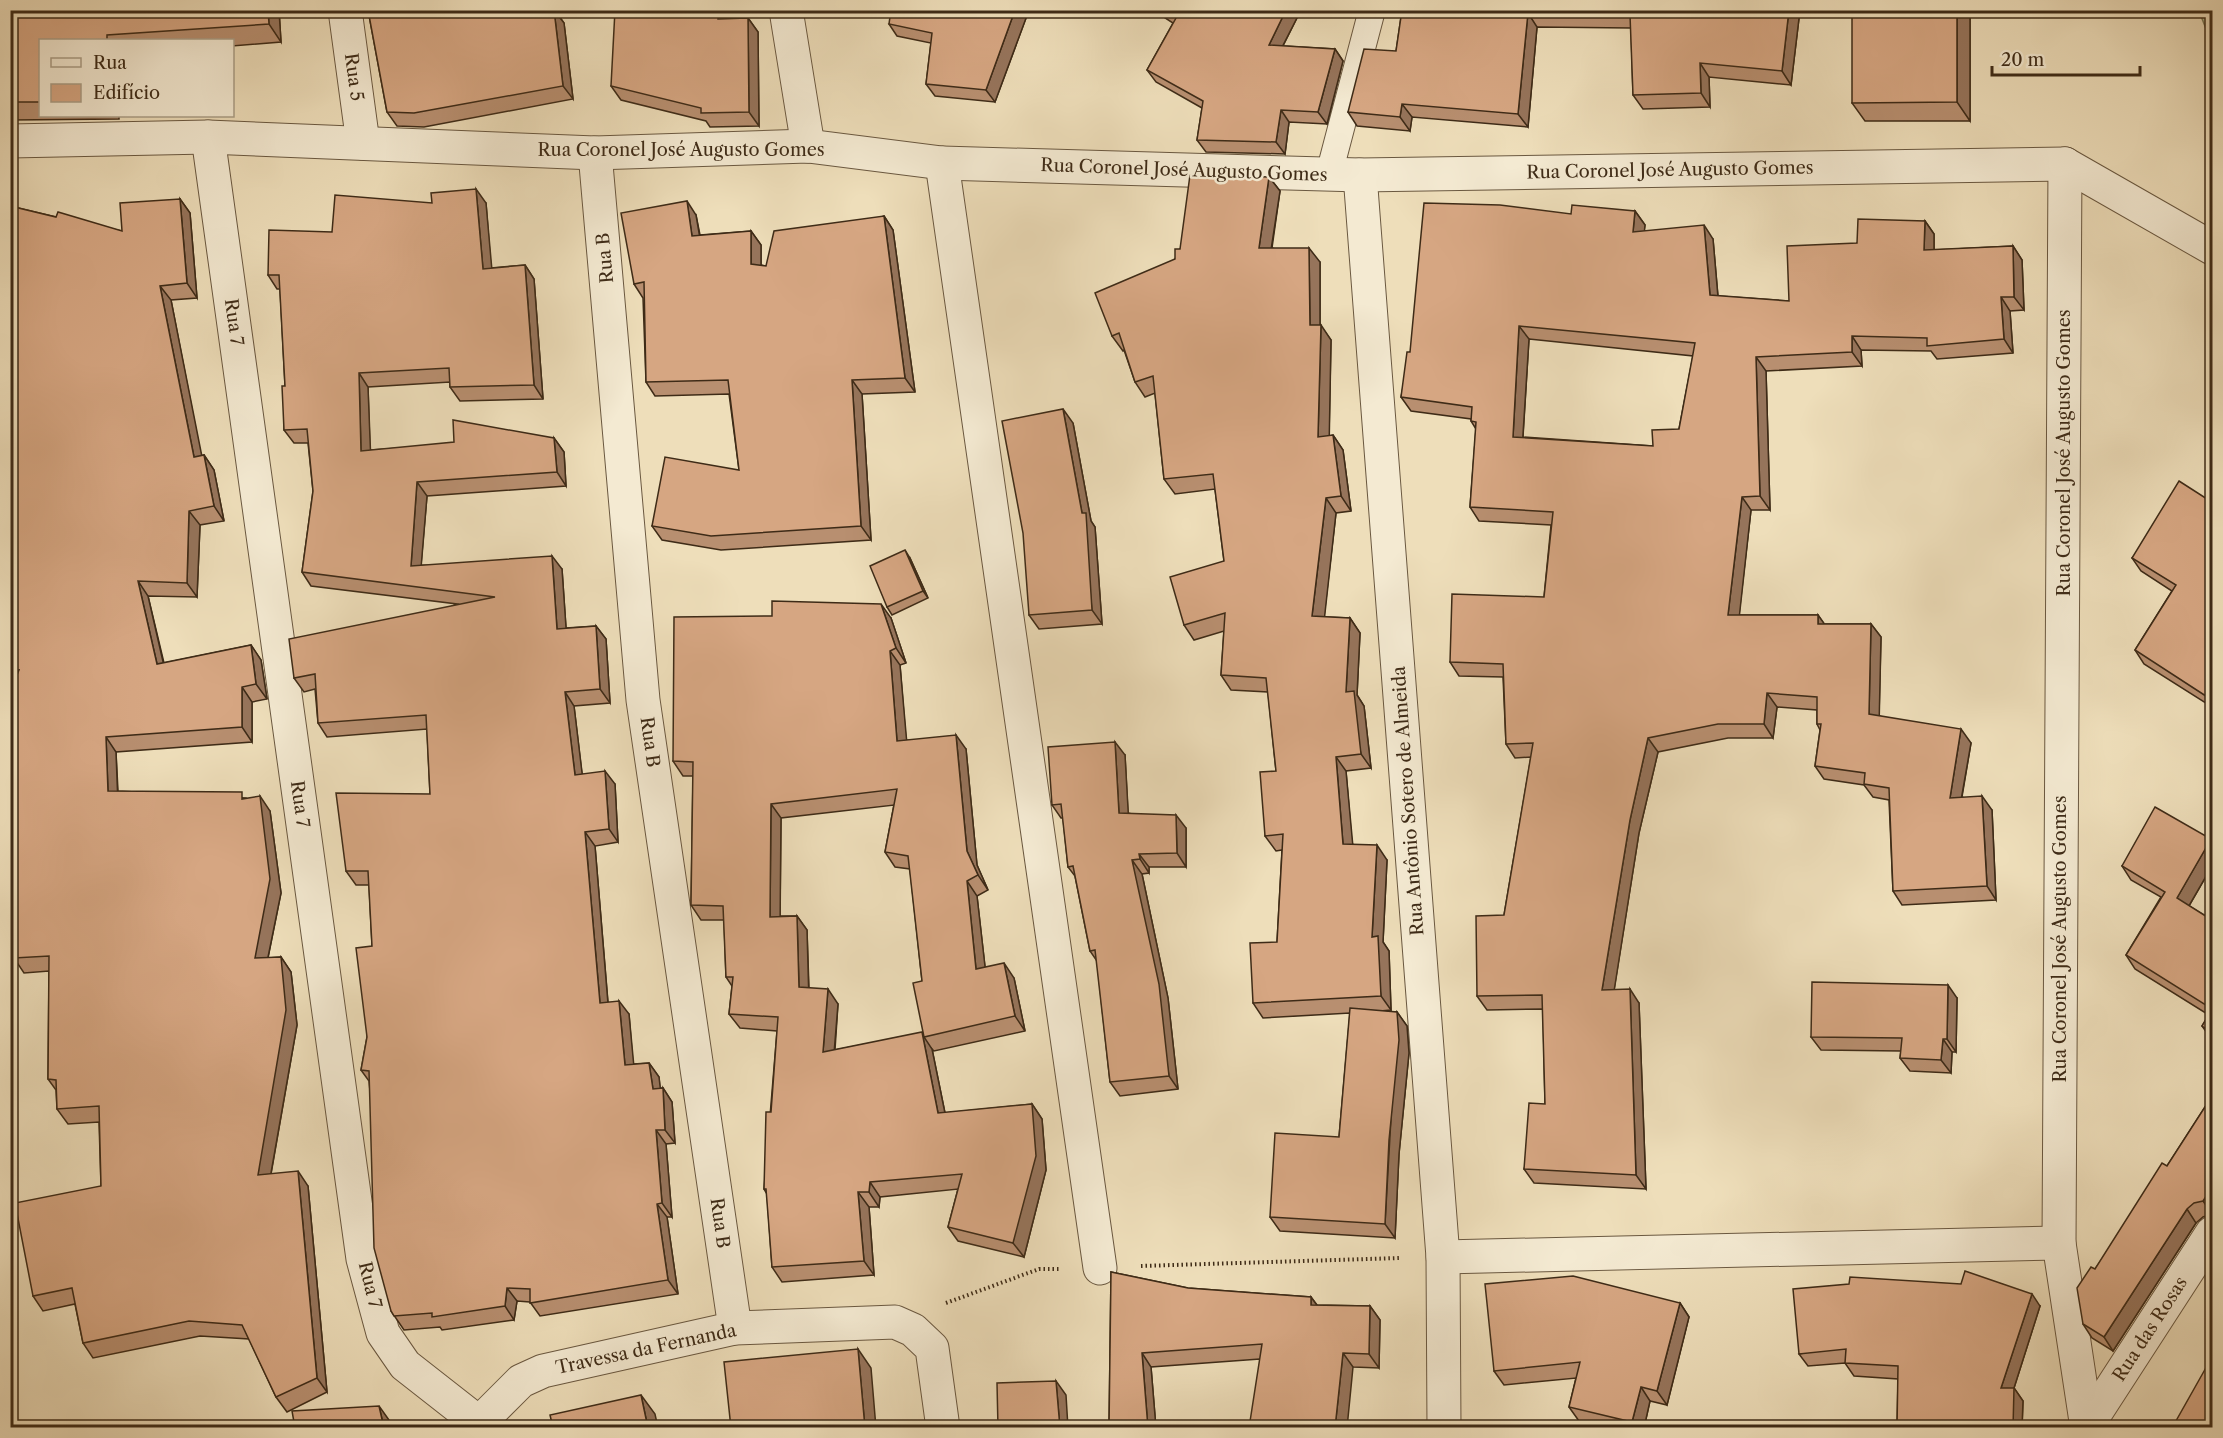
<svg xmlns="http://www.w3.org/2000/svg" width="2223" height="1438" font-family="'Libre Caslon Text',serif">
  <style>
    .wetland { fill: url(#wetland-marsh); stroke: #797655; stroke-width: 1.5 }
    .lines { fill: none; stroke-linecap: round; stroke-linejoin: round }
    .lane-casing { stroke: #6a5840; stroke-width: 28 }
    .street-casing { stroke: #6a5840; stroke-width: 35 }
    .path { stroke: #3e2b17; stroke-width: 4; stroke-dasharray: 1.5 3; stroke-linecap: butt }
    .lane { stroke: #f4ead2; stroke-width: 26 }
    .street { stroke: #f4ead2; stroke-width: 33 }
    .wall { fill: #b88f70; stroke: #3e2b17; stroke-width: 1.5; fill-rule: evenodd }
    .shaded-wall { fill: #96745b; stroke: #3e2b17; stroke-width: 1.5 }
    .building { fill: #d6a682; stroke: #3e2b17; stroke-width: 1.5; fill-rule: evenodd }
    .labels { text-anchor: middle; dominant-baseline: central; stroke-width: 5; stroke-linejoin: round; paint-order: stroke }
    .street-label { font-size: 18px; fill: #3e2b17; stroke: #f4ead2 }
  </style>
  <defs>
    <pattern id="wetland-marsh" width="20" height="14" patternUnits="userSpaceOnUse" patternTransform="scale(1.5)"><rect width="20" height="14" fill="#b4c293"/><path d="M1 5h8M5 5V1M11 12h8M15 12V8" fill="none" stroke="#949e77"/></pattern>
  </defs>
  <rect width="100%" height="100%" fill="#eedeba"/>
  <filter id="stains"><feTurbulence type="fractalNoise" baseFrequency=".00333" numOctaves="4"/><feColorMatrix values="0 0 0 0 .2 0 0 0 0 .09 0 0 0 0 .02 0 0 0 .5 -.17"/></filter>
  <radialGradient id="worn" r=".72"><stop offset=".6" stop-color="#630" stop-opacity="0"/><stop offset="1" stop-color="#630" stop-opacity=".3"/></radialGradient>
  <polygon class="wetland" points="2199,11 2212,11 2212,44"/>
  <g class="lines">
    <defs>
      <polyline id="lane" points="1329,174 1372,10"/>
      <g id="street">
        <polyline points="345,10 363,143"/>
        <polyline points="786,10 808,146"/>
        <polyline points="208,137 363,1259 383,1333 405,1365 479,1423 480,1428"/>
        <polyline points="10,141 208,137 595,153 808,146 942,163 1360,175 2065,164"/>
        <polyline points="595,153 643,700 735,1328"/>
        <polyline points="942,163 1100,1268"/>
        <polyline points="2065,164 2059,1243 2087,1428"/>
        <polyline points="2065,164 2212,248"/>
        <polyline points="1360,175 1443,1257 1444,1428"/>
        <polyline points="1443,1257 2059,1243"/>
        <polyline points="479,1423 521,1381 543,1371 735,1328 895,1322 913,1330 932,1348 943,1428"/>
        <polyline points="2087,1426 2212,1233"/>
      </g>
    </defs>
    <use href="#lane" class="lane-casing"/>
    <use href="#street" class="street-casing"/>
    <g class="path">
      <polyline points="1141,1266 1400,1258"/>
      <polyline points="946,1303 1039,1269 1059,1269"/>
    </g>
    <use href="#lane" class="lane"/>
    <use href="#street" class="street"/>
  </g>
  <g class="wall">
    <polygon points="10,10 279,10 281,42 232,46 232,40 40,40 40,116 119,116 119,119 10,120"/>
    <polygon points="368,10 555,10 564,23 573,99 424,127 397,126 387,112"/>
    <polygon points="1029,10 995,102 935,96 926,84 931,43 897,36 889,24"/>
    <polygon points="1153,10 1301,10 1283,46 1335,49 1343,61 1327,124 1289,122 1285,154 1206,152 1197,140 1202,108 1156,82 1147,70 1173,23"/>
    <polygon points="1402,10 1800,10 1791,85 1709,77 1710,107 1643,109 1633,95 1631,28 1537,27 1528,127 1412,117 1410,131 1357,126 1348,112 1396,51"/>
    <polygon points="1970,10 1970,121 1865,121 1852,103"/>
    <polygon points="728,16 728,19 748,18 758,32 759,126 710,127 706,121 621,100 611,86"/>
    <polygon points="1269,177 1280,191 1272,248 1320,262 1320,325 1331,340 1329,436 1333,435 1343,450 1351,511 1336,513 1324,617 1350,618 1360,633 1357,695 1364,706 1371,768 1346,771 1352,844 1387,860 1383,942 1389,951 1391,1010 1380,1011 1397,1012 1407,1026 1409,1053 1399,1154 1395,1238 1280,1231 1270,1217 1339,1137 1350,1013 1263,1018 1253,1003 1277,942 1282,850 1276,851 1265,836 1276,771 1268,692 1231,690 1221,675 1224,631 1194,640 1184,625 1224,561 1215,489 1175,494 1164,479 1155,393 1145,397 1135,382 1124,350 1123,351 1112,336 1175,259 1180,249"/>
    <polygon points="180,199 190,213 197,298 171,300 201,456 204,455 214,470 224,521 200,525 197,597 148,596 164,663 251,645 261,660 267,699 252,702 252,742 116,752 118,791 246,798 270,811 281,893 268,958 281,957 291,972 297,1025 271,1174 308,1186 327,1392 287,1412 276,1397 249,1339 200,1336 93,1358 83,1343 75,1304 43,1311 33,1296 101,1186 99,1122 68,1124 57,1109 56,1090 48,1079 49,971 24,973 14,958 13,686 10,686 10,496 13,466 10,466 10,206 56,217 122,231"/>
    <polygon points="432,203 486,203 491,268 525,265 534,279 543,399 460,401 450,387 450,382 368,387 370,450 554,438 564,452 566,486 427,496 421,565 562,569 566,628 596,626 606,639 610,703 574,706 582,774 615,784 618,842 595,846 608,1002 629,1014 633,1064 649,1063 659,1077 660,1088 663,1088 672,1102 675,1143 666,1144 672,1217 667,1217 678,1294 540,1316 530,1302 517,1301 514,1320 442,1330 440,1327 404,1330 391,1311 369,1081 361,1070 367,1037 372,946 369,885 356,885 346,871 430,794 427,729 327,737 318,723 315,689 304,692 294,678 457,604 311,586 302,572 313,491 308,443 294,443 284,430 285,386 280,289 277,289 268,275 332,232"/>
    <path d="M 1635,211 L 1645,225 L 1644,231 L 1713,239 L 1718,296 L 1789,301 L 1857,243 L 1925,221 L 1934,234 L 1934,250 L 2013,246 L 2022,260 L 2024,310 L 2010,311 L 2013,353 L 1937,359 L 1931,351 L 1861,350 L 1862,366 L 1766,371 L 1770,510 L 1751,510 L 1739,615 L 1818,615 L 1824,624 L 1871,624 L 1881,637 L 1879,716 L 1971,743 L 1962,797 L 1992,810 L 1996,900 L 1902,905 L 1893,891 L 1889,800 L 1873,797 L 1864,785 L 1824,779 L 1815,766 L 1820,730 L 1817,724 L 1817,710 L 1777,707 L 1773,738 L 1728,738 L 1658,752 L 1639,833 L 1614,990 L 1639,1003 L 1646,1189 L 1534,1183 L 1524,1169 L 1545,1104 L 1543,1009 L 1487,1010 L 1477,996 L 1504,915 L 1531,757 L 1515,758 L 1506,744 L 1503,677 L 1459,676 L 1450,662 L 1544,597 L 1551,525 L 1479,521 L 1470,507 L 1476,429 L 1471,421 L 1471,419 L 1411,411 L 1401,397 L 1410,352 L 1571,214 ZM 1529,339 L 1693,356 L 1679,429 L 1653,446 L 1523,437 Z"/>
    <polygon points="696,215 700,235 751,231 761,245 761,265 766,266 884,216 893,230 915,392 862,394 871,540 721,550 662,540 652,526 739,470 729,394 655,396 646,382 643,298 634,284"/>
    <polygon points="1073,423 1091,521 1095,527 1102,624 1039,629 1029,615"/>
    <polygon points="2212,494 2212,707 2144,664 2135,650 2172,591 2141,571 2132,558"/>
    <polygon points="910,558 928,598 892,615 887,607"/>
    <path d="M 891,618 L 906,663 L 900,665 L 906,740 L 966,749 L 977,865 L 988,890 L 977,896 L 985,967 L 1014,978 L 1025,1031 L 934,1051 L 932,1049 L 945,1113 L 1032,1104 L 1042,1119 L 1046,1170 L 1024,1257 L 958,1241 L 948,1227 L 958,1189 L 880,1197 L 879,1207 L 869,1207 L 874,1275 L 782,1282 L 772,1267 L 767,1194 L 764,1189 L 777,1031 L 740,1028 L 729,1014 L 732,986 L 726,977 L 724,920 L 701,920 L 691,905 L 693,776 L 683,776 L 673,761 ZM 894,805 L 885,852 L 895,867 L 910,869 L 922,981 L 923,1033 L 835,1050 L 838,1004 L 809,988 L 807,930 L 797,916 L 780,916 L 781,818 Z"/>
    <polygon points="1125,755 1128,813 1186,828 1186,867 1149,867 1149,873 1142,874 1168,998 1178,1089 1120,1096 1110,1082 1097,961 1090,951 1075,876 1068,867 1063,818 1061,818 1052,805"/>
    <polygon points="2211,839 2212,842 2212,866 2189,906 2212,920 2212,1040 2202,1026 2209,1015 2135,969 2126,955 2161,897 2131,880 2122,866"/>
    <polygon points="1957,998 1956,1052 1952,1052 1951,1073 1910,1071 1900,1058 1901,1051 1821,1050 1811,1037"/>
    <polygon points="2212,1096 2212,1214 2203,1217 2196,1223 2113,1351 2092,1338 2083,1324 2095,1269 2167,1166"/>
    <polygon points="1111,1272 1188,1288 1311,1297 1317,1305 1370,1306 1380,1320 1379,1368 1353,1367 1260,1359 1151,1367 1156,1428 1109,1428"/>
    <polygon points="1680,1303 1689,1317 1667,1405 1650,1401 1644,1428 1606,1428 1579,1421 1569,1407 1576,1378 1504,1385 1494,1371"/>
    <polygon points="2040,1306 2014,1388 2023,1401 2022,1428 1897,1428 1898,1379 1854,1376 1845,1363 1808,1366 1799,1354"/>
  </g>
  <g class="shaded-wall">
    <polygon points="268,10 279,10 281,42 269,24"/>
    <polygon points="554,10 564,23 573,99 563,86"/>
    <polygon points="718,10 724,10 728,16 727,33 718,19"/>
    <polygon points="1015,10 1029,10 995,102 986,90"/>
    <polygon points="1286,10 1301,10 1277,57 1269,45"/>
    <polygon points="1789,10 1800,10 1791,85 1782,71"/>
    <polygon points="1957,10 1970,10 1970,121 1957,102"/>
    <polygon points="1528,13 1537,27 1528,127 1518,114"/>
    <polygon points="748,18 758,32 759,126 749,112"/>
    <polygon points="1335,49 1343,61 1327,124 1318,112"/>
    <polygon points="1700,63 1709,77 1710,107 1701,93"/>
    <polygon points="1402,104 1412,117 1410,131 1400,117"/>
    <polygon points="1281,110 1289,122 1285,154 1276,142"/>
    <polygon points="1269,177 1280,191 1269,263 1259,248"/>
    <polygon points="476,189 486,203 493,282 483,269"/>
    <polygon points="180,199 190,213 197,298 187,283"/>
    <polygon points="687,201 696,215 702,250 692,236"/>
    <polygon points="1635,211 1645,225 1643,246 1633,232"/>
    <polygon points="884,216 893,230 915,392 905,378"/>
    <polygon points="1925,221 1934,234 1934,264 1924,250"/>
    <polygon points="1704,225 1713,239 1719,309 1710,295"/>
    <polygon points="751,231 761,245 761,278 751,264"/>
    <polygon points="2013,246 2022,260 2024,310 2014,297"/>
    <polygon points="1309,248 1320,262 1320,340 1310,325"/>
    <polygon points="525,265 534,279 543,399 534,385"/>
    <polygon points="160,286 171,300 205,472 194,457"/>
    <polygon points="2001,297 2010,311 2013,353 2004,339"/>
    <polygon points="1321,325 1331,340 1329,452 1318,437"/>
    <polygon points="1519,326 1529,339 1522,450 1513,437"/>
    <polygon points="1852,336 1861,350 1862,366 1852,352"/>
    <polygon points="1756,357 1766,371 1770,510 1760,496"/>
    <polygon points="359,373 368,387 371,464 361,451"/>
    <polygon points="852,380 862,394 871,540 861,526"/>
    <polygon points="1063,409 1073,423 1091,521 1095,527 1102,624 1092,610 1082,513"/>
    <polygon points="1333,435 1343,450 1351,511 1341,496"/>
    <polygon points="554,438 564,452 566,486 557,472"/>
    <polygon points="204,455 214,470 224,521 214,506"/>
    <polygon points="417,482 427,496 420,580 411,566"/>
    <polygon points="1742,497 1751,510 1738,628 1728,615"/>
    <polygon points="1326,498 1336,513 1323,631 1312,616"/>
    <polygon points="189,511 200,525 197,597 187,583"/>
    <polygon points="905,550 910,558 928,598 923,591"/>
    <polygon points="552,556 562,569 567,642 557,629"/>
    <polygon points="138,581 148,596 167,679 157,664"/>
    <polygon points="881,604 891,618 906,663 896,648"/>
    <polygon points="1818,615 1828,629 1818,624"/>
    <polygon points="1350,618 1360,633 1357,695 1364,706 1371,768 1361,754 1346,692"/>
    <polygon points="1871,624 1881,637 1879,728 1869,714"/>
    <polygon points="596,626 606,639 610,703 600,689"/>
    <polygon points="251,645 261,660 267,699 256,684"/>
    <polygon points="890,651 900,665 908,756 897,741"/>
    <polygon points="242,687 252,702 252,742 242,727"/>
    <polygon points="565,692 574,706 584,789 575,775"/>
    <polygon points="1767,693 1777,707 1773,738 1764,724"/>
    <polygon points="1961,729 1971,743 1959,812 1950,798"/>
    <polygon points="956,735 966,749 977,865 988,890 978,875 967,851"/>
    <polygon points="106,737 116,752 118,805 108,791"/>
    <polygon points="1648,738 1658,752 1639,833 1612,1004 1602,990 1630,820"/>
    <polygon points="1115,742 1125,755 1129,826 1119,813"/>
    <polygon points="1336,757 1346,771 1354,858 1343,844"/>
    <polygon points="605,771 615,784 618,842 609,829"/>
    <polygon points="260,796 270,811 281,893 265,972 255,958"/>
    <polygon points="1982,796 1992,810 1996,900 1987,886"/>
    <polygon points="771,804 781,818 780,931 770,917"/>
    <polygon points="1176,815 1186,828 1186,867 1177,853"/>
    <polygon points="585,832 595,846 609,1016 600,1003"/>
    <polygon points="2211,839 2212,842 2212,866 2186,911 2177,898"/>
    <polygon points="1377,845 1387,860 1383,942 1389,951 1391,1010 1381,996 1372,937"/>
    <polygon points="1139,854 1149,867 1149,873 1140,859"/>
    <polygon points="1132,860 1142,874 1168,998 1178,1089 1169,1076"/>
    <polygon points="967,881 977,896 987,984 976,969"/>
    <polygon points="797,916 807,930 809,1002 799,987"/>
    <polygon points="281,957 291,972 297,1025 268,1190 258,1175"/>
    <polygon points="1004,963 1014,978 1025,1031 1015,1016"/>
    <polygon points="1948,985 1957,998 1956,1052 1947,1039"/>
    <polygon points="828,989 838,1004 833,1066 823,1052"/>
    <polygon points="1630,989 1639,1003 1646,1189 1636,1175"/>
    <polygon points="619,1001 629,1014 635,1078 625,1065"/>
    <polygon points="1397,1012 1407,1026 1409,1053 1399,1154 1395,1238 1385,1224"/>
    <polygon points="922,1032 924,1037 932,1049 948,1128 938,1113"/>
    <polygon points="1943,1039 1952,1052 1951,1073 1941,1060"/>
    <polygon points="649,1063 659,1077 662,1103 653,1089"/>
    <polygon points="663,1088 672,1102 675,1143 665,1130"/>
    <polygon points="1032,1104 1042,1119 1046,1170 1024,1257 1013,1243"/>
    <polygon points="656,1130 666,1144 672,1217 662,1203"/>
    <polygon points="298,1171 308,1186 327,1392 317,1378"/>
    <polygon points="870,1182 880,1197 879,1207 869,1192"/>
    <polygon points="2211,1189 2212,1192 2212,1214 2203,1201"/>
    <polygon points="858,1192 869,1207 874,1275 864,1261"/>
    <polygon points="657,1204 667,1217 678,1294 668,1280"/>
    <polygon points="2187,1209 2196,1223 2113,1351 2104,1337"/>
    <polygon points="507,1288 517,1301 514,1320 505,1306"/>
    <polygon points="2032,1294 2040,1306 2014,1388 2023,1401 2022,1428 2013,1428 2001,1388"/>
    <polygon points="1311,1297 1321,1311 1311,1305"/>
    <polygon points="1680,1303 1689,1317 1667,1405 1657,1391"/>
    <polygon points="1370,1306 1380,1320 1379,1368 1369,1354"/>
    <polygon points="858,1349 871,1368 876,1428 865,1428"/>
    <polygon points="1142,1353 1151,1367 1156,1428 1148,1428"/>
    <polygon points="1343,1353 1353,1367 1347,1428 1335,1428"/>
    <polygon points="1056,1381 1066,1395 1068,1428 1060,1428"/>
    <polygon points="1641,1387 1650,1401 1644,1428 1635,1428 1632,1422"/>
    <polygon points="641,1395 655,1414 658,1428 648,1428"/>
    <polygon points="379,1406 389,1420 390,1428 384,1428"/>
  </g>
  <g class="building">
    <polygon points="10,10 268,10 269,24 107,35 107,40 40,40 40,102 10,102"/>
    <polygon points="368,10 554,10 563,86 414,113 387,112"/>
    <polygon points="615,10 718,10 718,19 748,18 749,112 701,113 701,108 611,86"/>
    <polygon points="891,10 1015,10 986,90 926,84 932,33 889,24"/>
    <polygon points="1164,10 1286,10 1269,45 1335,49 1318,112 1281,110 1276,142 1197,140 1203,101 1147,70 1176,18"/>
    <polygon points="1402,10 1789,10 1782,71 1700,63 1701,93 1633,95 1630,15 1528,13 1518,114 1402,104 1400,117 1348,112 1364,49 1396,51"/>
    <polygon points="1852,10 1957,10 1957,102 1852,103"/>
    <polygon points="1190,175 1269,177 1259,248 1309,248 1310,325 1321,325 1318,437 1333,435 1341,496 1326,498 1312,616 1350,618 1346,692 1354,691 1361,754 1336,757 1343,844 1377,845 1372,937 1378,936 1381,996 1253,1003 1250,943 1277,942 1283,834 1265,836 1260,772 1276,771 1266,678 1221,675 1225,613 1184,625 1170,577 1224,561 1213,474 1164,479 1153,376 1135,382 1119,333 1112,336 1095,293 1175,259 1175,249 1180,249"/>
    <polygon points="476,189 483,269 525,265 534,385 450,387 449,368 359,373 361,451 454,442 453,420 554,438 557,472 417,482 411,566 552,556 557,629 596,626 600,689 565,692 575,775 605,771 609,829 585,832 600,1003 619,1001 625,1065 649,1063 653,1089 663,1088 665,1130 656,1130 662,1203 657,1204 668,1280 530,1303 530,1289 507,1288 505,1306 432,1317 432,1313 394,1316 391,1311 374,1248 369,1071 361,1070 367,1037 356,948 372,946 368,871 346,871 336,793 430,794 426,715 318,723 315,674 294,678 289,639 495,597 302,572 313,491 307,429 284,430 282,386 285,386 279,275 268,275 269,230 332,232 335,195 432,203 431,193"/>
    <polygon points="180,199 187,283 160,286 194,457 204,455 214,506 189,511 187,583 138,581 157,664 251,645 256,684 242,687 242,727 106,737 108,791 242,792 242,799 260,796 270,879 255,958 281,957 286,1010 258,1175 298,1171 317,1378 276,1397 242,1325 189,1321 83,1343 72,1288 33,1296 15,1203 101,1186 99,1106 57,1109 56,1080 48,1079 49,956 14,958 10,887 10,693 19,670 10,671 10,496 14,449 10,450 10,206 56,217 58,212 122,231 120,203"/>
    <polygon points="687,201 692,236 751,231 751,264 766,266 774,231 884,216 905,378 852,380 861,526 711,536 652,526 665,457 739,470 728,380 646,382 644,282 634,284 621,213"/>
    <path d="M 1424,203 L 1500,205 L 1571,214 L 1572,205 L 1635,211 L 1633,232 L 1704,225 L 1710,295 L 1789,301 L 1787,246 L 1857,243 L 1858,219 L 1925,221 L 1924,250 L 2013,246 L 2014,297 L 2001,297 L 2004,339 L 1927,346 L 1927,338 L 1852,336 L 1852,352 L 1756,357 L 1760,496 L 1742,497 L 1728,615 L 1818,615 L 1818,624 L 1871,624 L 1869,714 L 1961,729 L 1950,798 L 1982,796 L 1987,886 L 1893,891 L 1889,788 L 1864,784 L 1865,773 L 1815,766 L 1821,724 L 1817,724 L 1817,697 L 1767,693 L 1764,724 L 1718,724 L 1648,738 L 1630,820 L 1602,990 L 1630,989 L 1636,1175 L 1524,1169 L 1529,1103 L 1545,1104 L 1542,995 L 1477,996 L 1476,916 L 1504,915 L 1533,743 L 1506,744 L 1503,664 L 1450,662 L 1452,594 L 1544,597 L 1553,512 L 1470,507 L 1476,422 L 1471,421 L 1472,407 L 1401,397 L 1407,352 L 1410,352 ZM 1519,326 L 1695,343 L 1679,429 L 1652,430 L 1653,446 L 1513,437 Z"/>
    <polygon points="1063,409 1082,513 1086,513 1092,610 1029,615 1023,533 1002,421"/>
    <polygon points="2179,481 2207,499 2212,494 2212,700 2135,650 2176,585 2132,558"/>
    <polygon points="905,550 923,591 887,607 870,566"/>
    <polygon points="772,601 881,604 896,648 890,651 897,741 956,735 967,851 978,875 967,881 976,969 1004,963 1015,1016 924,1037 913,983 922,981 908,856 885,852 897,789 771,804 770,917 797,916 799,987 828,989 823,1052 922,1032 938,1113 1032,1104 1036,1156 1013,1243 948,1227 962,1174 870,1182 869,1192 858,1192 864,1261 772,1267 766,1189 764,1189 766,1112 771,1112 778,1017 729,1014 733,977 726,977 723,906 691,905 693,762 673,761 674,617 772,616"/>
    <polygon points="1115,742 1119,813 1176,815 1177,853 1139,854 1140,859 1132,860 1159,984 1169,1076 1110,1082 1095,950 1090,951 1073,866 1068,867 1061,804 1052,805 1048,747"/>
    <polygon points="2155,807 2211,839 2177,898 2212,920 2212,1009 2126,955 2165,892 2122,866"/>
    <polygon points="1812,982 1948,985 1947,1039 1943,1039 1941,1060 1900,1058 1902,1038 1811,1037"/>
    <polygon points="1350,1008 1397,1012 1399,1040 1389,1140 1385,1224 1270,1217 1275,1133 1339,1137"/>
    <polygon points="2212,1009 2212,1033 2202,1026"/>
    <polygon points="2212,1096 2212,1190 2211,1189 2203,1201 2194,1203 2187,1209 2104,1337 2083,1324 2077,1288 2091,1267 2095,1269 2162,1163 2167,1166"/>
    <polygon points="1965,1271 2032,1294 2001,1388 2014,1388 2013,1428 1897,1428 1898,1366 1845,1363 1846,1349 1799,1354 1793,1289 1849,1284 1850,1277 1961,1284"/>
    <polygon points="1111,1272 1188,1288 1311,1297 1311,1305 1370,1306 1369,1354 1343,1353 1335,1428 1249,1428 1262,1344 1142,1353 1148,1428 1109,1428"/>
    <polygon points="1573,1276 1680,1303 1657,1391 1641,1387 1632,1422 1569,1407 1580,1362 1494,1371 1485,1284"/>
    <polygon points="858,1349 865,1428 731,1428 724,1362"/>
    <polygon points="2212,1357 2212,1428 2172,1428"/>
    <polygon points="1056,1381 1060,1428 998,1428 997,1383"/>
    <polygon points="641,1395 648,1428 553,1428 550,1415"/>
    <polygon points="379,1406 384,1428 295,1428 292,1411"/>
  </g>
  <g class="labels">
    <g class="street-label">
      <text transform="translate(354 77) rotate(82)">Rua 5</text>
      <text x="681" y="150">Rua Coronel José Augusto Gomes</text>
      <text transform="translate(1184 170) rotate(2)">Rua Coronel José Augusto Gomes</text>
      <text transform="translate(1670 170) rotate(-1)">Rua Coronel José Augusto Gomes</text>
      <text transform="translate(605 258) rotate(-95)">Rua B</text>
      <text transform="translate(234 322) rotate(82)">Rua 7</text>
      <text transform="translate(2064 453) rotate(-90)">Rua Coronel José Augusto Gomes</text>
      <text transform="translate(650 742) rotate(82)">Rua B</text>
      <text transform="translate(1408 801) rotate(-94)">Rua Antônio Sotero de Almeida</text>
      <text transform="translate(300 804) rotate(82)">Rua 7</text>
      <text transform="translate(2060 939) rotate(-90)">Rua Coronel José Augusto Gomes</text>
      <text transform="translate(720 1223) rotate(82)">Rua B</text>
      <text transform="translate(370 1285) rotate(76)">Rua 7</text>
      <text transform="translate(2150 1329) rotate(-57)">Rua das Rosas</text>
      <text transform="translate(646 1349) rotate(-12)">Travessa da Fernanda</text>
    </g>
  </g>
  <rect width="2223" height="1438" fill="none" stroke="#eedeba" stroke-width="36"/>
  <rect x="12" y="12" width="2199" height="1414" fill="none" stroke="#3e2b17" stroke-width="3"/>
  <rect x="18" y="18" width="2187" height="1402" fill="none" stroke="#3e2b17" stroke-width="1.5"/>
  <rect x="39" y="39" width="195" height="78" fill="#f4ead2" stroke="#ab9e87" stroke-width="1.5"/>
  <rect x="51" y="58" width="30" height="9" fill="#f4ead2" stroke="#ab9e87" stroke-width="1.5"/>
  <text x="93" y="69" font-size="18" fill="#3e2b17">Rua</text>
  <rect x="51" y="84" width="30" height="18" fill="#d6a682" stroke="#ab9e87" stroke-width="1.5"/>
  <text x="93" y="99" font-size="18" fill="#3e2b17">Edifício</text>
  <path d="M1992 66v9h148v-9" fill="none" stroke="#3e2b17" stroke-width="3"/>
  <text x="2001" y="66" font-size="18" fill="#3e2b17" stroke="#f4ead2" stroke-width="4.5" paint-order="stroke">20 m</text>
  <rect width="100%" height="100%" filter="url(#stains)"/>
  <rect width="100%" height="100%" fill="url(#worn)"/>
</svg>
